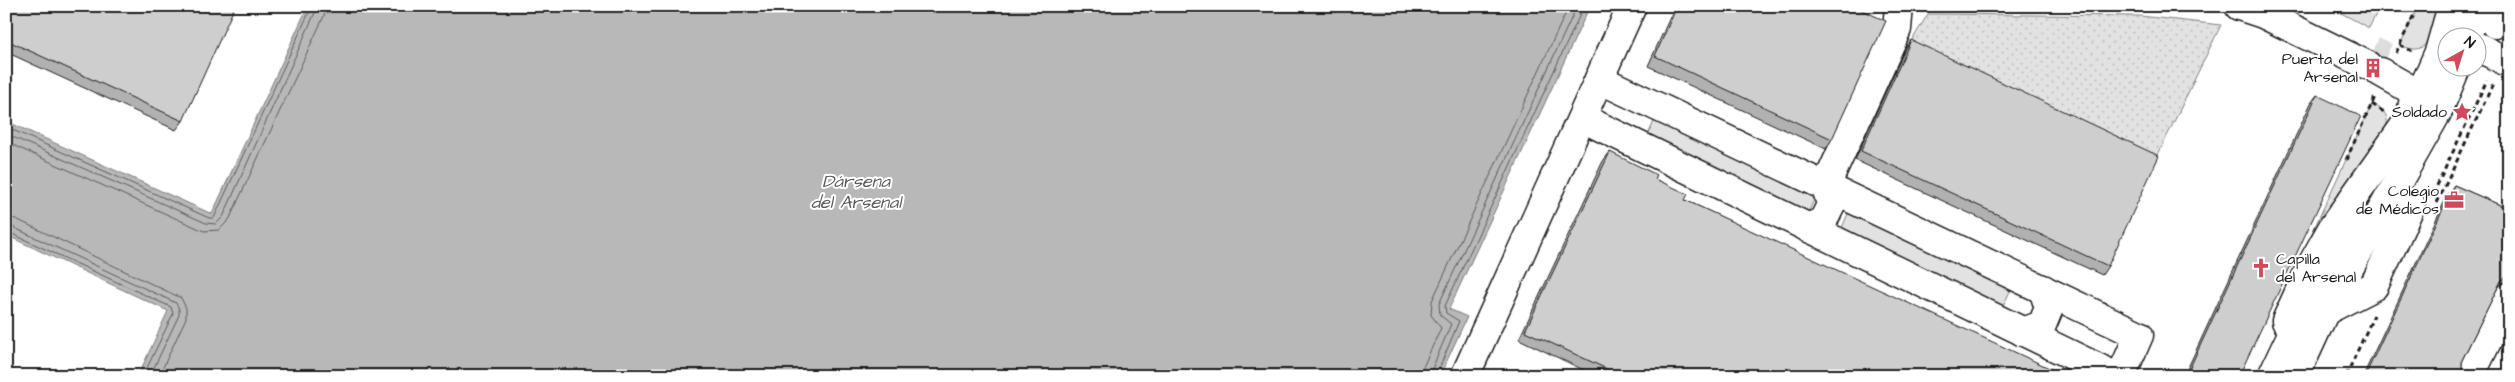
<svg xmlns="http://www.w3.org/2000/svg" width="2515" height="382" font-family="'Architects Daughter',sans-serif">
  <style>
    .park { fill: url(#park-dots); stroke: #7f7f7f }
    .garden { fill: #e2e2e2; stroke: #7f7f7f }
    .water { fill: #b8b8b8; stroke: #7a7a7a }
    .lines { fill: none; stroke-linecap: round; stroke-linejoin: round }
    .shore { stroke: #5a5a5a; stroke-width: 1 }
    .minor-tunnel { stroke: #ddd; stroke-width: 28; stroke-dasharray: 28 14; stroke-linecap: butt }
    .minor-casing { stroke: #1c1c1c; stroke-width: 31 }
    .major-casing { stroke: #1c1c1c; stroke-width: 31 }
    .path { stroke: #1c1c1c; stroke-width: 3; stroke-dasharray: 5 4; stroke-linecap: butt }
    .minor { stroke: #fff; stroke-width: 28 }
    .major { stroke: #fff; stroke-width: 28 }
    .wall { fill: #b1b1b1; stroke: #1c1c1c }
    .shaded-wall { fill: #909090; stroke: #1c1c1c }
    .building { fill: #cecece; stroke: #1c1c1c }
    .labels { text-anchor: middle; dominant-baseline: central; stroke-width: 4; stroke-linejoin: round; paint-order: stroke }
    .poi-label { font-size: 16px; fill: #1c1c1c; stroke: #fff; text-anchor: end }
    .water-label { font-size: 18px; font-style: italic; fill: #5a5a5a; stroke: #fff }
  </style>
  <defs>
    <pattern id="park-dots" width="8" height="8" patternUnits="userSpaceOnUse" patternTransform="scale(1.25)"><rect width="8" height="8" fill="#e2e2e2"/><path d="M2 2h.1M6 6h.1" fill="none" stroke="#c1c1c1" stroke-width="1.8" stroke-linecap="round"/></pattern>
  </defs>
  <rect width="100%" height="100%" fill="#fff"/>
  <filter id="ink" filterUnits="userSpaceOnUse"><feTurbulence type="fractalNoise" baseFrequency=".02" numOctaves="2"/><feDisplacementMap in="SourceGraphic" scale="10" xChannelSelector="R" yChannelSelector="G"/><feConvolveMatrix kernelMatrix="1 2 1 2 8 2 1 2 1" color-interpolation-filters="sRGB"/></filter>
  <g filter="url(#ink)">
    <polygon class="park" points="1928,14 2140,16 2221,25 2153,165 1906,50"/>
    <g class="garden">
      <polygon points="2328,6 2380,6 2369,28"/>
      <path d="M 2418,6 L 2438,6 C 2431,30 2432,60 2400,45 Z"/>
      <path d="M 2372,104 C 2383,109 2390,115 2386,128 L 2310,237 Z"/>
      <polygon points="1656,117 1817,193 1808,213 1647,137"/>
      <polygon points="1850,209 2013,285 2003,306 1841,230"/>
    </g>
    <polygon class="water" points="308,6 1590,6 1449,309 1467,317 1440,376 138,376 168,311 6,235 6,121 212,214"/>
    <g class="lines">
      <g class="shore">
        <polyline points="6,127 209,218 214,218 312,6"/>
        <polyline points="6,134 206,223 216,224 223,217 318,6"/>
        <polyline points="6,142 204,231 219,230 229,220 324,16 326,6"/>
        <polyline points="6,217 16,219 181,298 186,308 186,318 159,376"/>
        <polyline points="6,224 176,303 179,309 179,315 150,376"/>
        <polyline points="6,231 171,307 173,314 143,376"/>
        <polyline points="1422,376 1423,367 1441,328 1431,315 1432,301 1569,6"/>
        <polyline points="1429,376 1451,324 1440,315 1439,304 1577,6"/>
        <polyline points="1436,376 1459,321 1446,313 1445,306 1584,6"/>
      </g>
      <polyline class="minor-tunnel" points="2373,51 2386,57"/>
      <defs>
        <g id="minor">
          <polyline points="2239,6 2263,14 2367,65"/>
          <polyline points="2495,24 2504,6"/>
          <polyline points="2478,47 2509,63"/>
          <polyline points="2380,72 2410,89 2414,99 2410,118"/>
          <polyline points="1599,79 2139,335 2121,376"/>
          <polyline points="1582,118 2115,376"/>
          <polyline points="1808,228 1823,221 1831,205 1826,186 1897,29 1899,6"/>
          <polyline points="2325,311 2374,286 2411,205"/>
          <polyline points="2286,321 2312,264 2334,225 2410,118 2439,52 2452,6"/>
          <polyline points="2023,332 2042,325 2049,308 2043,289"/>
          <polyline points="1465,376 1632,6"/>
          <polyline points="2470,376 2509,297"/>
        </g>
        <g id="major">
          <polyline points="2466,38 2478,6"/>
          <path d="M 2272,376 C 2298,320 2321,273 2358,223"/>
          <polyline points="2295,376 2325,311 2438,111 2456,68"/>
        </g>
      </defs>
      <use href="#minor" class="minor-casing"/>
      <use href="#major" class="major-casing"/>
      <g class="path">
        <polyline points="2400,45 2412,51"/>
        <polyline points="2396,53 2418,6"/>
        <polyline points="2372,104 2384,112"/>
        <polyline points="2346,160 2375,97"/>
        <polyline points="2433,194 2487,80"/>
        <polyline points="2437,203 2494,82"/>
        <polyline points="2346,376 2374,315"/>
      </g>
      <use href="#minor" class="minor"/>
      <use href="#major" class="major"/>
    </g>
    <g class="wall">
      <polygon points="6,6 183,121 176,130 6,52"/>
      <polygon points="1675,6 1853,6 1832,139 1826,149 1648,66"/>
      <polygon points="2395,6 2412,6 2407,13"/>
      <polygon points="1911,40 2108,266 2102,275 1855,160 1905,49"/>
      <polygon points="2317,95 2239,376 2184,376 2311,103"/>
      <polygon points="1610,152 1655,179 1685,200 2059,376 1596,376 1519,339 1603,161"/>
      <polygon points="2454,185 2509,209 2509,282 2504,282 2498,287 2462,360 2462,374 2464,376 2363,376 2448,194"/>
    </g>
    <polygon class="shaded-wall" points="2509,274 2509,282 2504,282 2495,290 2501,281"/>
    <g class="building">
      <polygon points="6,6 235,6 183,121 6,40"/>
      <polygon points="1677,6 1853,6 1886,21 1832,139 1655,56"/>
      <polygon points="1911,40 2159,156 2108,266 1861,151"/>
      <polygon points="2317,95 2361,116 2239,376 2186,376"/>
      <polygon points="1610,152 1657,175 1655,179 1688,194 1685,200 2060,373 2059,376 1622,376 1525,331"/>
      <polygon points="2454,185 2509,209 2509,274 2501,281 2462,360 2462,374 2464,376 2365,376"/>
    </g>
  </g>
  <defs>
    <symbol id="building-bare" viewBox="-9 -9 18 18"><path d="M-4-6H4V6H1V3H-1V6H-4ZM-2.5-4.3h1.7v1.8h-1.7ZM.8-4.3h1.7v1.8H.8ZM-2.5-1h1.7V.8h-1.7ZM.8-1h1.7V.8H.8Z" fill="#d1495b" stroke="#fff" stroke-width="2.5" paint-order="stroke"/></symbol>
    <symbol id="sight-bare" viewBox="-9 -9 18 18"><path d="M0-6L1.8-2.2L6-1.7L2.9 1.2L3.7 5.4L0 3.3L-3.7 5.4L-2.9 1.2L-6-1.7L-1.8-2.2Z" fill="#d1495b" stroke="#fff" stroke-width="2.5" paint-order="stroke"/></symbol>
    <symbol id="office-bare" viewBox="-9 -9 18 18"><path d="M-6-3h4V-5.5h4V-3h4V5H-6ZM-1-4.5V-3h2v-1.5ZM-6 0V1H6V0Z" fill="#d1495b" stroke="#fff" stroke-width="2.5" paint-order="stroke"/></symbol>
    <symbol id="church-bare" viewBox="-9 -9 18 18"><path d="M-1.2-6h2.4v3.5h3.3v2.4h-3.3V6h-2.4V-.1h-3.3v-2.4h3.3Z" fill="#d1495b" stroke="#fff" stroke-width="2.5" paint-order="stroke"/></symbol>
  </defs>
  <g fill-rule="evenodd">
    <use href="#building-bare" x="2359" y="54" width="28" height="28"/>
    <use href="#sight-bare" x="2448" y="98" width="28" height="28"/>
    <use href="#office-bare" x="2440" y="186" width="28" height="28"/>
    <use href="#church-bare" x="2247" y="254" width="28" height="28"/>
  </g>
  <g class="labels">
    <g class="poi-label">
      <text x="2358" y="59">Puerta del<tspan x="2358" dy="18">Arsenal</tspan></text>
      <text x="2447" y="112">Soldado</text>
      <text x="2439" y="191">Colegio<tspan x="2439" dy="18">de Médicos</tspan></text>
      <text x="2276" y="259" text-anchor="start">Capilla<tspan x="2276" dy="18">del Arsenal</tspan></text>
    </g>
    <g class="water-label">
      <text x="856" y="181">Dársena<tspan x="856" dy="21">del Arsenal</tspan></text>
    </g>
  </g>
  <rect width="2515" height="382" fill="none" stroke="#fff" stroke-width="25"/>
  <rect x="12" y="12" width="2490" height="357" fill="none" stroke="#1c1c1c" stroke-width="2" filter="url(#ink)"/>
  <g transform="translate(2462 52) rotate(39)"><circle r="24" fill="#ffffff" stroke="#a4a4a4"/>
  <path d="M0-4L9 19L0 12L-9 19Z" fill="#d1495b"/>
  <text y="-8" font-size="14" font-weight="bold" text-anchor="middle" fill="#1c1c1c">N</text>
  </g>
</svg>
